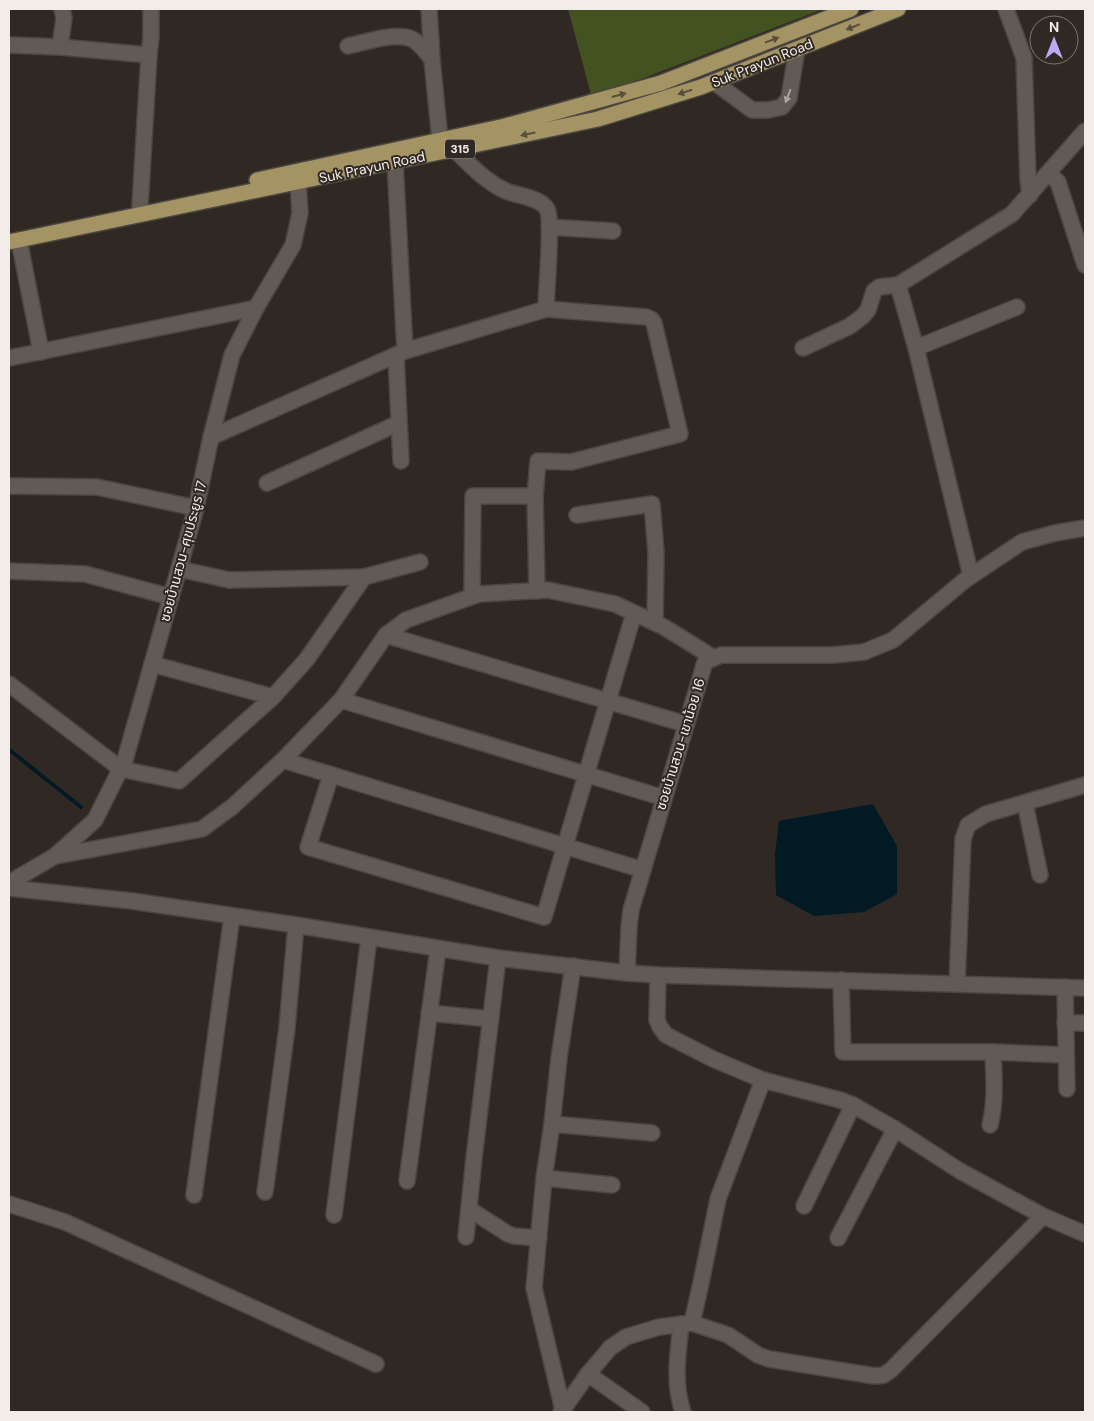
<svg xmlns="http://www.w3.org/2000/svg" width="1094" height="1421" font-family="'DM Sans','Noto Sans Thai',sans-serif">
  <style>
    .green { fill: #435221 }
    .water { fill: #011a24 }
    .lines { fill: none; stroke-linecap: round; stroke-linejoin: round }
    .stream { stroke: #011a24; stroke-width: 4 }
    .minor-casing { stroke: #4c4641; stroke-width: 18 }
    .major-casing { stroke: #4c4641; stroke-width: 18 }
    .minor { stroke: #625a54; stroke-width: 15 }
    .major { stroke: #a49363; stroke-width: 15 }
    .oneway { fill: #594e39 }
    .oneway2 { fill: #aaa49e }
    .labels { text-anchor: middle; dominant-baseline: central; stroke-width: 4; stroke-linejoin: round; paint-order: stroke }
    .shield { fill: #302923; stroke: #b8b2ae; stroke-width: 1 }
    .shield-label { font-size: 12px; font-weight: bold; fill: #f2ede9 }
    .street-label { font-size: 14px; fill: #f2ede9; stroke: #302923 }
  </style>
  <rect width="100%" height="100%" fill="#302923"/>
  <polygon class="green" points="568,9 823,9 592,98"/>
  <polygon class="water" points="873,804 897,846 897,894 864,912 814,916 776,895 775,854 779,821"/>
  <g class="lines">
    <polyline class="stream" points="9,750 12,752 81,807"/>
    <defs>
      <g id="minor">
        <polyline points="429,9 432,59 440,140"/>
        <polyline points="1006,9 1024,58 1028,180 1030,195"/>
        <polyline points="9,45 60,47 149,55"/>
        <path d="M 348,46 C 366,42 395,32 412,39 C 420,43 426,52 432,59"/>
        <polyline points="60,47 64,18 62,9"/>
        <polyline points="714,82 752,110 768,110 782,107 789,98 797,49"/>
        <path d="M 455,150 C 470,165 486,182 506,191 C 517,196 540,197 547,209 C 553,219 546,293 546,309"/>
        <polyline points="395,162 405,351"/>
        <polyline points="1047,174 1053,177 1058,182 1085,265"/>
        <polyline points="140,206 149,55 151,37 151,9"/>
        <polyline points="549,227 613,231"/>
        <polyline points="19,240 41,352"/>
        <polyline points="898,285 916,348 971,576"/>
        <polyline points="803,348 850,326 863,316 868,310 874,291 879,287 898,285 1012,214 1085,131"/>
        <polyline points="916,348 1017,307"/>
        <polyline points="396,355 401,461"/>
        <polyline points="9,358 256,308"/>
        <polyline points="211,437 405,351 546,309 646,317 651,319 654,323 680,434 571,462 538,461 535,496 537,591"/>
        <polyline points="267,483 399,423"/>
        <polyline points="9,486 97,487 196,508"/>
        <polyline points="577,515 652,504 656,552 655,623"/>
        <polyline points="179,569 229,580 364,577 420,562"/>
        <polyline points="9,571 85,574 171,597"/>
        <polyline points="472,596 473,496 535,496"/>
        <polyline points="386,635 685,724"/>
        <polyline points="152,664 273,697"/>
        <polyline points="9,684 121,769 179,781 273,697 307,659 364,577"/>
        <polyline points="341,700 664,798"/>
        <polyline points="283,760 643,870"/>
        <polyline points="331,775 308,847 544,917 634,613"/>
        <polyline points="1025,803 1040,875"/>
        <polyline points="56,856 202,829 232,807 283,760 341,700 386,635 406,620 479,594 548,590 615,604 664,627 714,658"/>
        <polyline points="9,883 55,856 95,820 125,760 196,508 211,437 232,355 256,308 293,245 300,213 298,182"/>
        <polyline points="9,888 132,901 296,925 498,958 627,973 658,975 1085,988"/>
        <polyline points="627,973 629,927 631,910 705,662 721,655 833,655 864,652 893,640 965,580 1022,542 1055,533 1085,528"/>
        <polyline points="658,975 657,1020 660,1027 666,1035 713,1059 763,1080 840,1100 853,1105 895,1129 960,1171 1043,1216 1085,1234"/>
        <polyline points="841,980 843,1052 993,1052 1066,1055"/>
        <polyline points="957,984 963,839 968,825 986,814 1085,785"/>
        <polyline points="1065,987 1067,1089"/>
        <polyline points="429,1013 491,1019"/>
        <polyline points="1065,1023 1085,1023"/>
        <polyline points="552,1124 559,1058 573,966"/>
        <path d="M 990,1125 C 996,1101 994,1077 993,1052"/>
        <polyline points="544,1178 612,1185"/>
        <polyline points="407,1181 438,949"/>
        <polyline points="265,1192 287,1028 296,925"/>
        <polyline points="194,1195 232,916"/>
        <polyline points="9,1204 65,1222 376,1364"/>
        <polyline points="804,1206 853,1105"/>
        <polyline points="469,1209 508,1234 514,1236 539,1238"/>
        <polyline points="334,1215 369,938"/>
        <polyline points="466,1237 474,1158 498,958"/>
        <polyline points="838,1238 895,1129"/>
        <polyline points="692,1323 701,1283 718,1199 763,1080"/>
        <path d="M 681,1324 C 678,1354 673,1383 683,1412"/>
        <polyline points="588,1374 642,1412"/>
        <polyline points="563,1410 534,1288 544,1178 552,1124 652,1133"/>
        <polyline points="561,1412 588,1374 610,1348 626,1337 659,1327 692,1323 728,1335 758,1355 769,1359 875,1376 884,1375 891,1370 1043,1216"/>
      </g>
      <g id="major">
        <polyline points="257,180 505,126 661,83 851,9"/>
        <polyline points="9,242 598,119 701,87 898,9"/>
      </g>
    </defs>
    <use href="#minor" class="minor-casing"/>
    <use href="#major" class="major-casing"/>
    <use href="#minor" class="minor"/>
    <use href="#major" class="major"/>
  </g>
  <defs><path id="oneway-solid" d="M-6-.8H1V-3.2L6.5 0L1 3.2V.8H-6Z" transform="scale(1.25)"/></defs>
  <g class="oneway">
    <use href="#oneway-solid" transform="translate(853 27) rotate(158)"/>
    <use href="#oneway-solid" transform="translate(772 40) rotate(-21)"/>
    <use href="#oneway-solid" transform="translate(685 92) rotate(163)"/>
    <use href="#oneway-solid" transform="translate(619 95) rotate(-15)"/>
    <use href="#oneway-solid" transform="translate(528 134) rotate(168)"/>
  </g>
  <use class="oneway2" href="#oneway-solid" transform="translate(788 96) rotate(111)"/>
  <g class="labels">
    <rect class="shield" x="445" y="139.5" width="30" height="19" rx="4"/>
    <g class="shield-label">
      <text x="460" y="149">315</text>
    </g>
    <g class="street-label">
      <text transform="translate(762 63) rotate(-22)">Suk Prayun Road</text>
      <text transform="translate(372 167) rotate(-12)">Suk Prayun Road</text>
      <text transform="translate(183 551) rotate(-75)">ซอยบ้านสวน-ศุขประยูร 17</text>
      <text transform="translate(680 744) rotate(-73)">ซอยบ้านสวน-เขาน้อย 16</text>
    </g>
  </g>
  <rect width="1094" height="1421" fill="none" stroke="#f2ede9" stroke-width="20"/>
  <g transform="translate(1054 40)"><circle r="24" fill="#302923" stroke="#7e7772"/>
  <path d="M0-4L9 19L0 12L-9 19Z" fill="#baaaf6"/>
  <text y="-8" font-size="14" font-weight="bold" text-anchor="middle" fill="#f2ede9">N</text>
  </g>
</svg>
